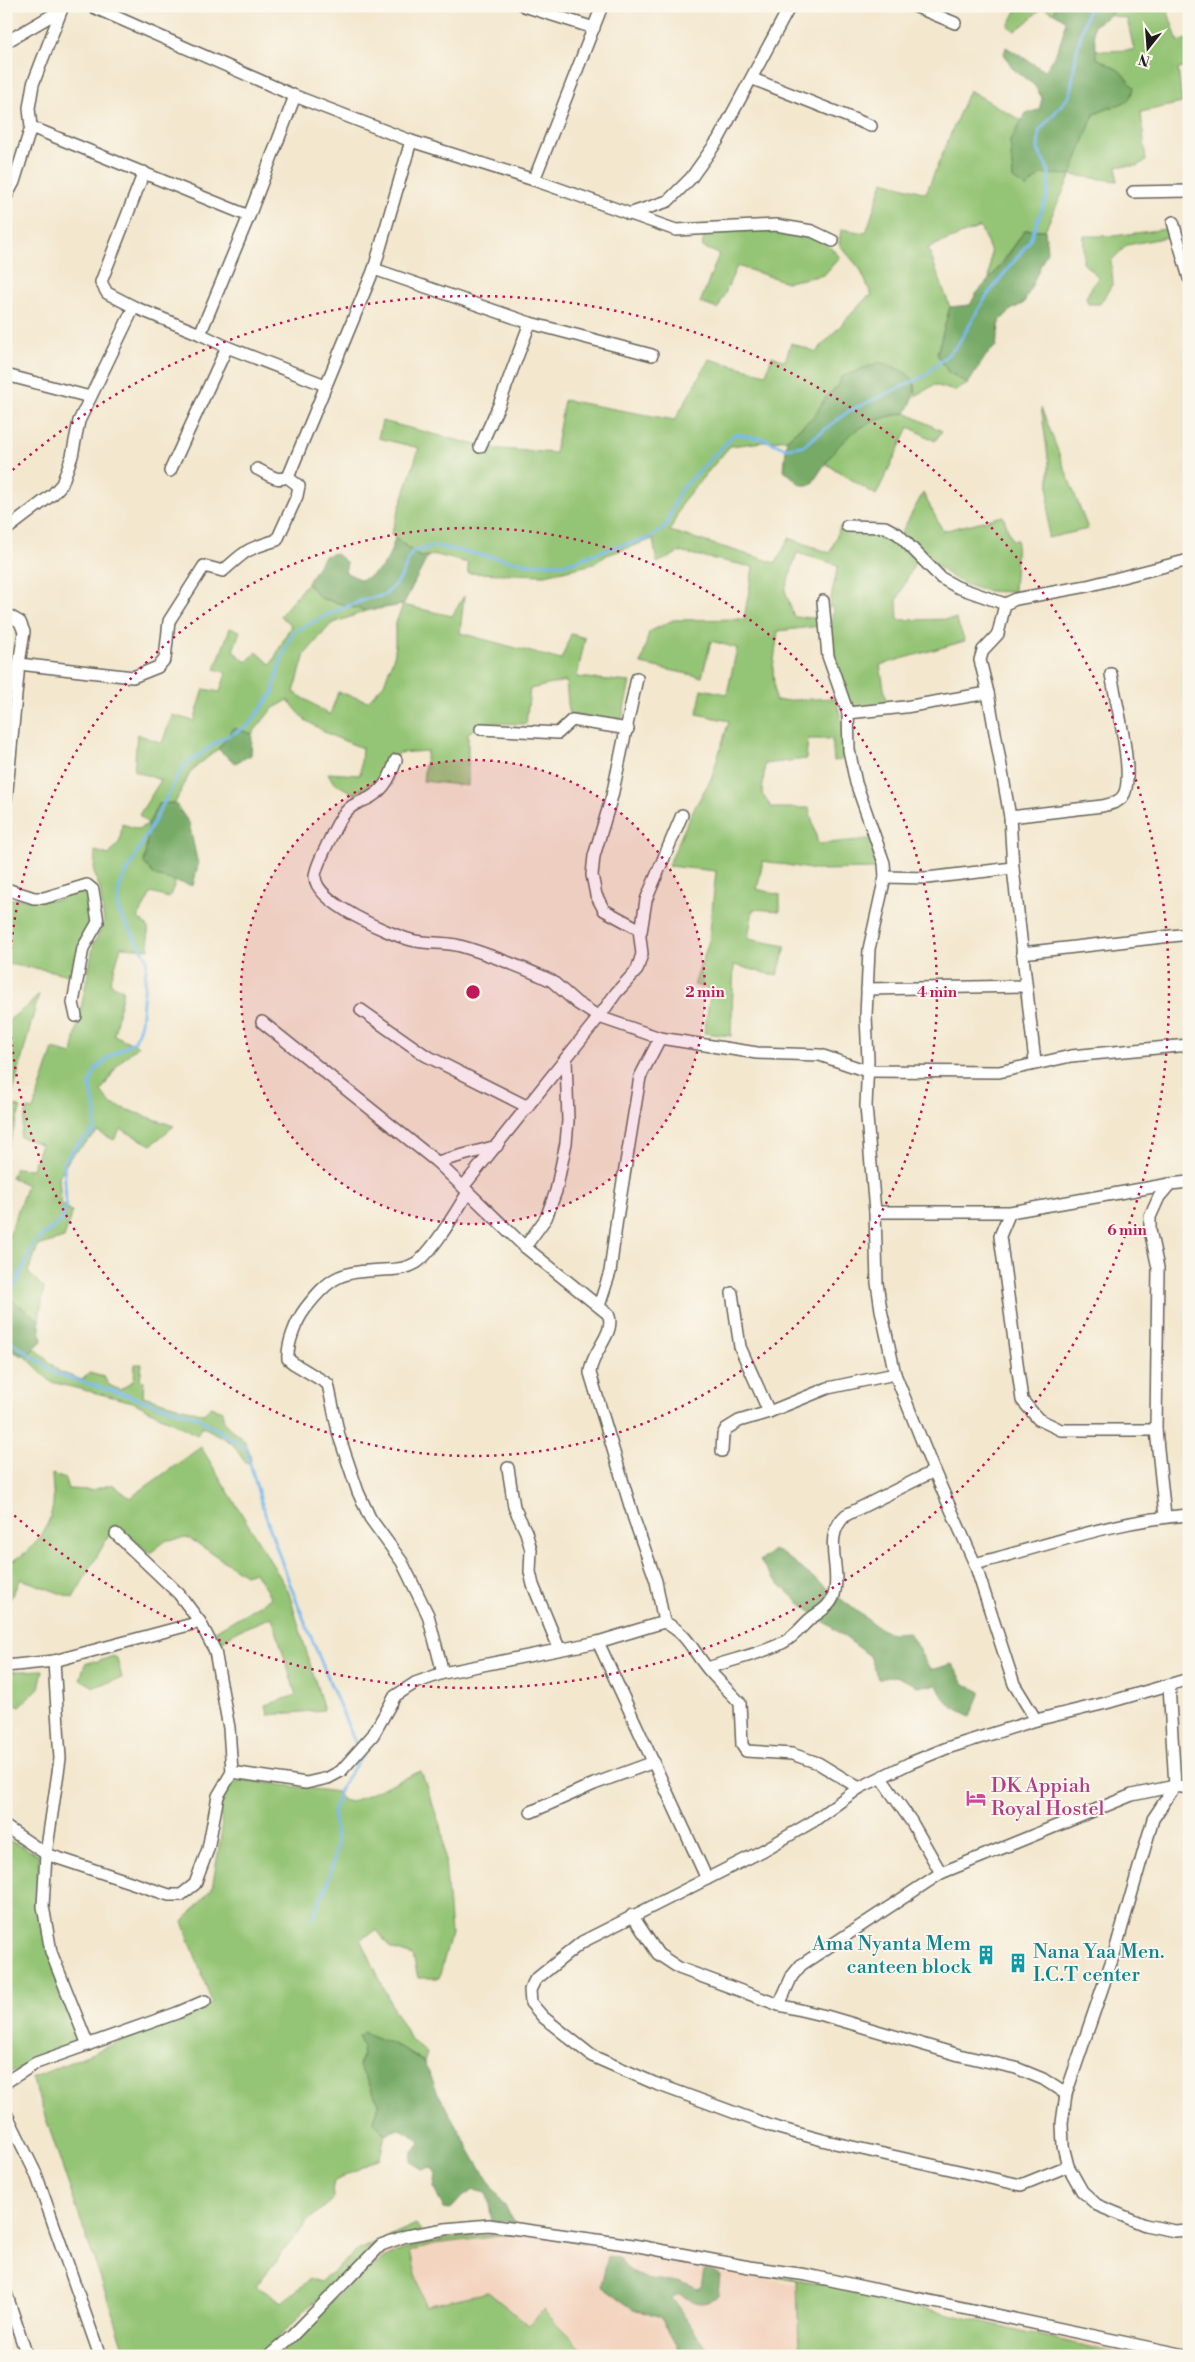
<svg xmlns="http://www.w3.org/2000/svg" width="1195" height="2362" font-family="'Libre Bodoni',serif">
  <style>
    .built { fill: #f3d4bf }
    .green { fill: #94c474; stroke: #587048 }
    .forest { fill: #7a6; stroke: #4a6341 }
    .lines { fill: none; stroke-linecap: round; stroke-linejoin: round }
    .stream { stroke: #7abaef; stroke-width: 3 }
    .minor-casing { stroke: #67635a; stroke-width: 14 }
    .minor { stroke: #fff; stroke-width: 11 }
    .ring { fill: none; stroke: #c2185b; stroke-width: 2.5; stroke-dasharray: 2.5 5 }
    .labels { text-anchor: middle; dominant-baseline: central; stroke-width: 4; stroke-linejoin: round; paint-order: stroke }
    .hotel-label { font-size: 20px; fill: #b23c85; stroke: #fbf7ec; text-anchor: start }
    .culture-label { font-size: 20px; fill: #0d838f; stroke: #fbf7ec; text-anchor: end }
    .centre { fill: #c2185b; stroke: #fbf7ec; stroke-width: 2.5 }
    .ring-label { font-size: 15px; text-anchor: middle; font-weight: bold; fill: #c2185b; stroke: #fbf7ec; stroke-width: 4; stroke-linejoin: round; paint-order: stroke }
  </style>
  <rect width="100%" height="100%" fill="#fbf7ec"/>
  <filter id="ink" filterUnits="userSpaceOnUse"><feTurbulence type="fractalNoise" baseFrequency=".02" numOctaves="2"/><feDisplacementMap in="SourceGraphic" scale="10" xChannelSelector="R" yChannelSelector="G"/><feConvolveMatrix kernelMatrix="1 2 1 2 8 2 1 2 1" color-interpolation-filters="sRGB"/></filter>
  <filter id="wash" filterUnits="userSpaceOnUse"><feTurbulence type="fractalNoise" baseFrequency=".0096" numOctaves="4" result="noise"/><feDisplacementMap in="SourceGraphic" scale="20" xChannelSelector="R" yChannelSelector="G"/><feGaussianBlur stdDeviation="1.12" result="paint"/><feColorMatrix in="noise" values="0 0 0 0 0 0 0 0 0 0 0 0 0 0 0 0 0 1.4 0 .05"/><feComposite in="paint" operator="in"/></filter>
  <g filter="url(#wash)">
    <rect width="100%" height="100%" fill="#f3e7ce"/>
    <polygon class="built" points="510,2232 846,2294 1152,2356 275,2356 306,2334 376,2258 408,2244 443,2236"/>
    <g class="green">
      <path d="M 1012,6 L 1056,6 L 1054,13 L 1042,7 C 1036,15 1023,25 1015,31 L 1008,26 L 1017,9 Z"/>
      <path d="M 1116,6 L 1166,6 L 1178,42 L 1189,38 L 1189,67 L 1178,69 L 1182,103 L 1141,112 L 1146,161 L 1136,166 L 1117,166 L 1117,181 L 1071,175 L 1045,230 L 1025,230 L 989,281 L 991,252 L 980,227 L 928,248 L 950,307 L 937,354 L 948,372 L 968,384 L 955,391 L 934,385 L 916,396 L 915,384 L 839,385 L 826,397 L 815,415 L 787,439 L 730,446 L 683,501 L 670,531 L 776,563 L 789,538 L 830,553 L 840,527 C 867,518 897,544 917,558 L 897,600 L 898,620 L 956,619 L 965,641 L 880,665 L 887,705 L 852,710 L 835,668 L 829,623 L 832,621 L 833,608 L 829,607 L 838,565 L 797,553 L 785,590 L 794,617 L 819,618 L 820,626 L 778,631 L 773,668 L 775,701 L 835,698 L 844,727 L 842,760 L 834,761 L 832,739 L 808,739 L 806,759 L 765,764 L 762,794 L 772,808 L 809,808 L 818,844 L 870,839 L 878,869 L 816,870 L 763,861 L 757,889 L 780,895 L 780,911 L 753,909 L 748,939 L 786,946 L 777,976 L 734,965 L 731,1036 L 704,1033 L 711,990 L 694,985 L 709,941 L 716,871 L 668,866 L 691,814 L 711,779 L 729,721 L 697,714 L 702,689 L 727,694 L 737,648 L 711,641 L 702,677 L 641,664 L 649,632 L 673,620 L 744,619 L 753,567 L 680,552 L 657,563 L 653,539 L 607,555 L 594,564 L 545,575 L 468,573 L 468,563 L 437,555 L 420,557 L 391,534 L 419,448 L 378,438 L 382,421 L 488,448 L 555,453 L 564,400 L 675,420 L 709,359 L 766,374 L 772,356 L 785,361 L 791,343 L 816,352 L 867,297 L 872,296 L 860,269 L 839,244 L 841,229 L 866,233 L 883,181 L 926,193 L 969,90 L 1022,121 L 1010,141 L 1013,178 L 1026,188 L 1086,132 L 1095,114 L 1128,101 L 1134,88 L 1120,71 L 1097,58 L 1094,48 L 1101,51 L 1134,50 L 1127,19 L 1110,15 Z"/>
      <polygon points="706,225 803,234 826,243 840,257 824,275 787,282 737,266 718,309 700,303 719,254 702,247"/>
      <polygon points="1166,229 1168,237 1127,245 1111,261 1113,283 1100,304 1088,304 1086,297 1098,277 1083,263 1084,236 1113,236"/>
      <polygon points="1041,407 1088,529 1048,538 1049,464"/>
      <path d="M 906,413 L 942,431 L 935,441 L 909,427 L 876,495 L 825,463 C 847,431 869,419 906,413 Z"/>
      <path d="M 923,493 L 943,531 L 1003,516 L 1012,540 L 1017,540 L 1014,591 C 962,597 936,565 901,533 Z"/>
      <polygon points="307,583 320,598 366,611 331,624 305,654 294,692 330,715 338,692 368,701 384,684 395,653 395,625 403,605 452,616 464,596 460,633 561,660 571,634 585,638 577,677 630,682 621,723 569,715 566,681 530,689 526,724 484,723 468,733 468,786 423,781 427,751 398,753 384,776 361,798 333,782 328,773 360,775 362,748 330,735 305,720 288,700 272,709 252,734 234,729 218,749 191,771 175,803 158,804 149,823 155,876 176,881 169,898 151,893 138,918 148,927 149,949 121,947 110,983 123,990 114,1035 138,1046 119,1063 101,1091 111,1104 174,1126 151,1145 121,1129 114,1140 98,1132 71,1156 59,1177 61,1203 72,1212 64,1238 38,1246 28,1272 44,1288 39,1320 14,1302 6,1299 6,1244 27,1185 11,1177 16,1168 32,1169 41,1144 20,1137 27,1109 33,1110 53,1049 72,1054 94,943 104,923 100,889 94,872 95,851 109,855 120,841 122,824 138,829 148,824 139,815 161,780 134,771 137,734 162,743 172,715 194,721 204,689 220,692 226,673 215,669 230,628 240,631 233,651 246,662 257,652 271,665 291,625 280,616"/>
      <polygon points="79,891 90,894 95,925 73,976 47,970 6,964 6,899 56,900"/>
      <polygon points="39,994 10,1103 21,1108 6,1152 6,1031 10,1019 30,1004"/>
      <path d="M 35,1348 L 60,1372 L 82,1380 L 89,1373 L 104,1377 L 109,1385 L 120,1390 L 134,1380 L 135,1364 L 142,1364 L 140,1380 L 144,1381 L 143,1396 L 204,1414 L 210,1407 L 223,1411 C 222,1428 232,1428 242,1438 C 248,1445 250,1453 251,1461 L 248,1463 L 244,1461 L 232,1443 L 202,1426 L 197,1435 L 133,1402 L 51,1382 L 26,1357 Z"/>
      <path d="M 201,1447 L 288,1590 L 324,1710 L 268,1715 L 266,1705 L 296,1695 L 272,1617 L 237,1631 L 219,1644 L 215,1631 L 271,1598 L 255,1572 L 245,1575 L 189,1538 L 167,1540 L 150,1553 L 115,1525 L 73,1598 L 21,1579 L 6,1606 L 6,1564 C 30,1554 46,1535 52,1510 C 55,1499 52,1485 52,1474 L 65,1479 L 68,1489 L 92,1490 L 112,1484 L 130,1498 Z"/>
      <polygon points="113,1656 117,1658 122,1678 94,1687 80,1679 85,1664 94,1661 97,1662"/>
      <polygon points="43,1670 39,1688 20,1706 11,1705 10,1711 6,1711 6,1672"/>
      <polygon points="421,1771 443,1834 451,1934 439,1978 418,1978 413,1956 391,1949 377,1930 361,1939 393,2008 412,2041 427,2053 424,2062 404,2049 363,2032 359,2036 363,2049 359,2066 379,2103 374,2122 385,2134 380,2158 333,2182 334,2198 307,2222 256,2286 282,2302 310,2279 320,2282 358,2250 416,2224 421,2231 372,2251 305,2310 261,2356 127,2356 32,2078 212,2003 183,1922 212,1888 222,1830 220,1805 227,1786 243,1780 338,1792 342,1800 351,1802"/>
      <polygon points="6,1839 39,1855 37,1901 54,1968 81,2044 6,2074"/>
      <path d="M 522,2231 L 818,2283 L 1127,2356 L 788,2356 L 788,2351 L 799,2351 L 797,2281 L 525,2233 L 434,2244 L 410,2252 L 425,2306 L 488,2292 L 528,2325 L 543,2310 L 589,2356 L 276,2356 C 311,2322 345,2282 388,2257 C 423,2237 482,2236 522,2231 Z"/>
    </g>
    <g class="forest">
      <path d="M 1056,6 L 1116,6 L 1110,15 L 1093,26 L 1097,58 L 1120,71 L 1134,88 L 1128,101 L 1094,114 L 1071,175 L 1042,174 L 1026,188 L 1013,179 L 1010,141 L 1026,113 L 1039,110 L 1042,98 L 1034,85 L 1013,69 L 1004,54 L 1006,47 L 1045,71 C 1056,54 1064,40 1065,20 L 1054,13 Z"/>
      <polygon points="1025,230 1045,230 1047,251 1024,303 1011,310 1000,321 996,346 985,357 968,384 948,372 937,354 950,307 970,305 976,294 1002,265"/>
      <path d="M 880,362 C 912,373 925,379 906,413 C 852,422 840,441 811,485 L 801,485 L 784,470 L 787,439 L 815,415 L 826,397 L 839,385 L 841,377 Z"/>
      <path d="M 395,538 L 420,557 L 428,556 L 403,605 L 366,611 L 320,598 L 307,583 L 324,556 L 335,553 L 347,563 L 345,572 L 361,580 C 385,570 388,561 395,538 Z"/>
      <polygon points="234,728 252,734 251,755 235,763 218,749"/>
      <polygon points="175,803 189,823 198,865 193,886 155,876 144,863 149,823 158,804"/>
      <polygon points="6,1299 14,1302 39,1320 42,1341 26,1357 6,1349"/>
      <path d="M 773,1550 L 781,1553 L 876,1626 L 889,1633 L 909,1632 L 930,1670 L 952,1664 L 965,1684 L 981,1692 L 971,1716 C 953,1707 945,1705 937,1685 L 918,1686 L 896,1676 L 878,1679 L 870,1656 L 798,1602 L 770,1575 L 760,1561 Z"/>
      <polygon points="363,2032 402,2048 424,2062 438,2093 476,2161 515,2222 492,2221 487,2193 474,2190 461,2198 450,2210 444,2209 434,2188 436,2174 432,2167 422,2169 411,2162 412,2151 420,2143 417,2138 399,2129 385,2134 374,2122 379,2103 359,2066 363,2049 359,2036"/>
      <path d="M 608,2256 L 619,2258 C 638,2290 670,2273 697,2289 L 701,2287 L 704,2270 L 710,2270 L 720,2275 L 718,2295 C 704,2308 695,2303 679,2294 L 672,2298 L 711,2356 L 682,2356 L 661,2318 L 633,2309 L 601,2286 Z"/>
    </g>
    <g class="lines">
      <g class="stream">
        <polyline points="6,1294 16,1285 34,1243 61,1221 66,1205 64,1162 76,1146 94,1131 96,1112 90,1084 96,1069 112,1055 135,1041 141,1023 147,958 118,910 119,887 183,767 220,740 248,726 273,693 280,663 293,632 336,611 366,599 385,595 400,579 412,552 434,546 528,564 567,564 610,548 648,539 665,528 679,492 735,434 764,439 785,448 803,446 849,411 925,376 957,346 986,297 1029,242 1048,194 1049,171 1038,150 1039,131 1070,95 1077,49 1089,6"/>
        <path d="M 6,1338 L 57,1374 L 195,1416 L 246,1448 C 272,1551 316,1649 357,1747"/>
        <polyline points="312,1919 327,1885 337,1848 333,1810 342,1785 362,1756"/>
      </g>
    </g>
  </g>
  <g filter="url(#ink)">
    <g class="lines">
      <defs>
        <g id="minor">
          <polyline points="91,6 295,96 411,141 534,180 676,230 776,225 812,231 833,241"/>
          <polyline points="524,6 594,28"/>
          <polyline points="914,6 955,23"/>
          <polyline points="6,42 61,10"/>
          <polyline points="753,79 871,126"/>
          <polyline points="31,127 249,216"/>
          <polyline points="534,180 602,6"/>
          <polyline points="1133,192 1189,191"/>
          <polyline points="6,197 14,182 31,127 29,108 33,84 63,6"/>
          <polyline points="629,214 668,201 691,178 718,140 790,6"/>
          <polyline points="1173,222 1189,278"/>
          <polyline points="374,269 530,323 652,355"/>
          <polyline points="134,307 107,293 101,282 144,172"/>
          <polyline points="200,334 227,347 325,385"/>
          <polyline points="6,375 90,397"/>
          <polyline points="480,447 499,405 530,323"/>
          <path d="M 257,469 C 268,474 279,484 289,475 L 374,269 L 411,141"/>
          <polyline points="170,471 227,347"/>
          <polyline points="847,526 885,527 898,534 941,578 957,587 1005,604 998,634 983,650 980,660 988,693 1010,817 1013,868 1035,1062"/>
          <polyline points="6,530 53,494 62,484 72,456 79,421 134,307 200,334 249,216 295,96"/>
          <polyline points="823,601 828,656 848,713 849,750 856,783 884,863 885,877 869,949 866,1016 868,1060 866,1106 875,1212 877,1283 881,1310 895,1374 934,1471 975,1564 1014,1684 1036,1720"/>
          <polyline points="1005,604 1016,599 1087,586 1189,560"/>
          <polyline points="6,614 20,622 24,632 19,664 6,800"/>
          <path d="M 19,664 L 133,677 L 158,667 L 165,659 L 169,621 L 204,566 L 223,571 C 246,550 247,549 277,540 L 297,496 L 299,486 L 287,477"/>
          <polyline points="848,713 905,707 988,693"/>
          <polyline points="481,729 558,733 572,720 628,729"/>
          <path d="M 396,760 C 391,775 386,788 371,797 C 365,801 357,802 351,807 C 340,815 333,833 327,845 C 323,854 315,868 315,877 C 316,903 389,934 411,940 C 426,944 441,942 456,945 C 484,952 513,964 539,975 L 552,981 L 577,1003 L 599,1017 L 660,1038 L 757,1053 L 820,1055 L 867,1071 L 999,1072 L 1071,1056 L 1189,1045"/>
          <path d="M 1010,817 L 1102,806 C 1110,804 1118,803 1123,796 C 1136,778 1115,697 1111,674"/>
          <polyline points="885,877 927,878 1013,868"/>
          <polyline points="6,889 34,898 44,898 87,885 93,890 98,922 83,948 73,1003 76,1016"/>
          <polyline points="641,932 646,900 682,815"/>
          <polyline points="1022,953 1189,934"/>
          <polyline points="867,989 1026,986"/>
          <polyline points="361,1010 425,1055 528,1107"/>
          <polyline points="262,1022 437,1162 463,1187 599,1017 616,993 637,970 642,954 639,929 604,910 596,895 592,875 594,856 612,796 637,678"/>
          <polyline points="437,1162 497,1146"/>
          <polyline points="875,1212 1010,1212 1170,1184 1189,1182"/>
          <polyline points="1010,1212 1000,1236 1022,1400 1038,1419 1061,1430 1156,1430"/>
          <polyline points="525,1247 546,1218 556,1191 566,1143 568,1121 566,1058"/>
          <polyline points="732,1293 740,1347 769,1412"/>
          <polyline points="599,1306 610,1272 617,1218 640,1077 660,1038"/>
          <polyline points="722,1451 723,1435 726,1429 739,1421 769,1412 828,1388 895,1374"/>
          <polyline points="508,1468 514,1507 526,1532 531,1550 530,1572 533,1585 559,1648"/>
          <polyline points="1165,1516 1156,1430 1158,1268 1150,1230 1150,1217 1159,1197 1170,1184"/>
          <polyline points="116,1534 179,1594 200,1622"/>
          <path d="M 975,1564 C 1046,1546 1115,1520 1189,1515"/>
          <path d="M 664,1622 C 688,1634 692,1650 708,1669 C 718,1681 730,1692 740,1703 L 742,1745 L 746,1751 L 792,1754 L 818,1763 L 859,1788"/>
          <polyline points="598,1642 707,1879"/>
          <polyline points="54,1661 60,1759 46,1854 43,1906 51,1952 88,2045"/>
          <polyline points="6,1666 54,1661 200,1622 215,1651 229,1728 232,1772 218,1796 208,1849 195,1884 181,1895 169,1895 46,1854 6,1827"/>
          <path d="M 708,1668 C 730,1660 765,1653 784,1642 C 795,1636 801,1627 810,1619 C 819,1612 830,1607 834,1595 C 842,1567 821,1537 846,1515 L 934,1471"/>
          <path d="M 443,1673 L 428,1615 L 402,1562 L 370,1518 L 358,1492 L 339,1436 L 328,1384 L 293,1363 L 288,1359 C 287,1344 296,1321 305,1309 C 331,1275 341,1272 383,1270 C 394,1270 406,1269 416,1263 C 433,1252 457,1210 468,1192"/>
          <polyline points="1169,1685 1175,1786 1153,1819 1115,1951 1066,2094 1062,2123 1063,2146 1068,2166 1082,2191 1097,2205 1145,2225 1175,2231 1189,2230"/>
          <path d="M 232,1772 L 306,1783 L 328,1778 L 341,1771 L 373,1735 L 395,1696 L 415,1683 L 443,1673 L 598,1642 L 664,1622 L 656,1581 L 634,1519 L 590,1373 C 591,1352 617,1332 608,1314 L 525,1247 L 463,1187"/>
          <polyline points="881,1778 911,1821 941,1873"/>
          <polyline points="531,1812 594,1784 654,1762"/>
          <polyline points="632,1915 658,1954 679,1968 779,2005 826,2016 959,2055 1016,2068 1043,2079 1066,2094"/>
          <polyline points="779,2005 792,1976 801,1965 941,1873 1132,1795 1175,1786 1189,1788"/>
          <polyline points="6,2082 36,2063 177,2013 205,2001"/>
          <polyline points="6,2113 36,2174 100,2356"/>
          <polyline points="1068,2166 1021,2185 826,2141 771,2126 654,2083 592,2056 543,2017 531,2003 530,1990 535,1980 582,1942 764,1850 812,1822 859,1788 910,1763 947,1748 1036,1720 1106,1703 1189,1679"/>
          <polyline points="6,2293 27,2356"/>
          <polyline points="269,2356 292,2336 381,2245 406,2236 445,2229 489,2225 633,2245 749,2267 807,2275 1189,2356"/>
        </g>
      </defs>
      <use href="#minor" class="minor-casing"/>
      <use href="#minor" class="minor"/>
    </g>
  </g>
  <circle cx="473" cy="992" r="232" fill="#c2185b" fill-opacity=".12"/>
  <g class="ring">
    <circle cx="473" cy="992" r="232"/>
    <circle cx="473" cy="992" r="464"/>
    <path d="M7 475A696 696 0 1 1 7 1509"/>
  </g>
  <defs>
    <symbol id="hotel-bare" viewBox="-9 -9 18 18"><path d="M-6-4.5h1.5V1H6V5H4.5V3h-9V5H-6ZM-4 0a1.8 1.8 0 1 1 3.6 0ZM.5 0V-2.5h3Q6-2.5 6 0Z" fill="#d1479c" stroke="#fbf7ec" stroke-width="2.5" paint-order="stroke"/></symbol>
    <symbol id="building-bare" viewBox="-9 -9 18 18"><path d="M-4-6H4V6H1V3H-1V6H-4ZM-2.5-4.3h1.7v1.8h-1.7ZM.8-4.3h1.7v1.8H.8ZM-2.5-1h1.7V.8h-1.7ZM.8-1h1.7V.8H.8Z" fill="#0f9aa8" stroke="#fbf7ec" stroke-width="2.5" paint-order="stroke"/></symbol>
  </defs>
  <g fill-rule="evenodd">
    <use href="#hotel-bare" x="962" y="1784" width="28" height="28"/>
    <use href="#building-bare" x="972" y="1941" width="28" height="28"/>
    <use href="#building-bare" x="1004" y="1949" width="28" height="28"/>
  </g>
  <g class="labels">
    <g class="hotel-label">
      <text x="991" y="1786">DK Appiah<tspan x="991" dy="23">Royal Hostel</tspan></text>
    </g>
    <g class="culture-label">
      <text x="971" y="1944">Ama Nyanta Mem<tspan x="971" dy="23">canteen block</tspan></text>
      <text x="1033" y="1952" text-anchor="start">Nana Yaa Men.<tspan x="1033" dy="23">I.C.T center</tspan></text>
    </g>
  </g>
  <circle cx="473" cy="992" r="8" class="centre"/>
  <g class="ring-label">
    <text x="705" y="997">2 min</text>
    <text x="937" y="997">4 min</text>
    <text x="1127" y="1235">6 min</text>
  </g>
  <rect width="1195" height="2362" fill="none" stroke="#fbf7ec" stroke-width="25"/>
  <g transform="translate(1148 48) rotate(197)" stroke="#fbf7ec" stroke-width="4" paint-order="stroke">
  <path d="M0-4L9 19L0 12L-9 19Z" fill="#1c1c1c"/>
  <text y="-8" font-size="14" font-weight="bold" text-anchor="middle" fill="#1c1c1c">N</text>
  </g>
</svg>
